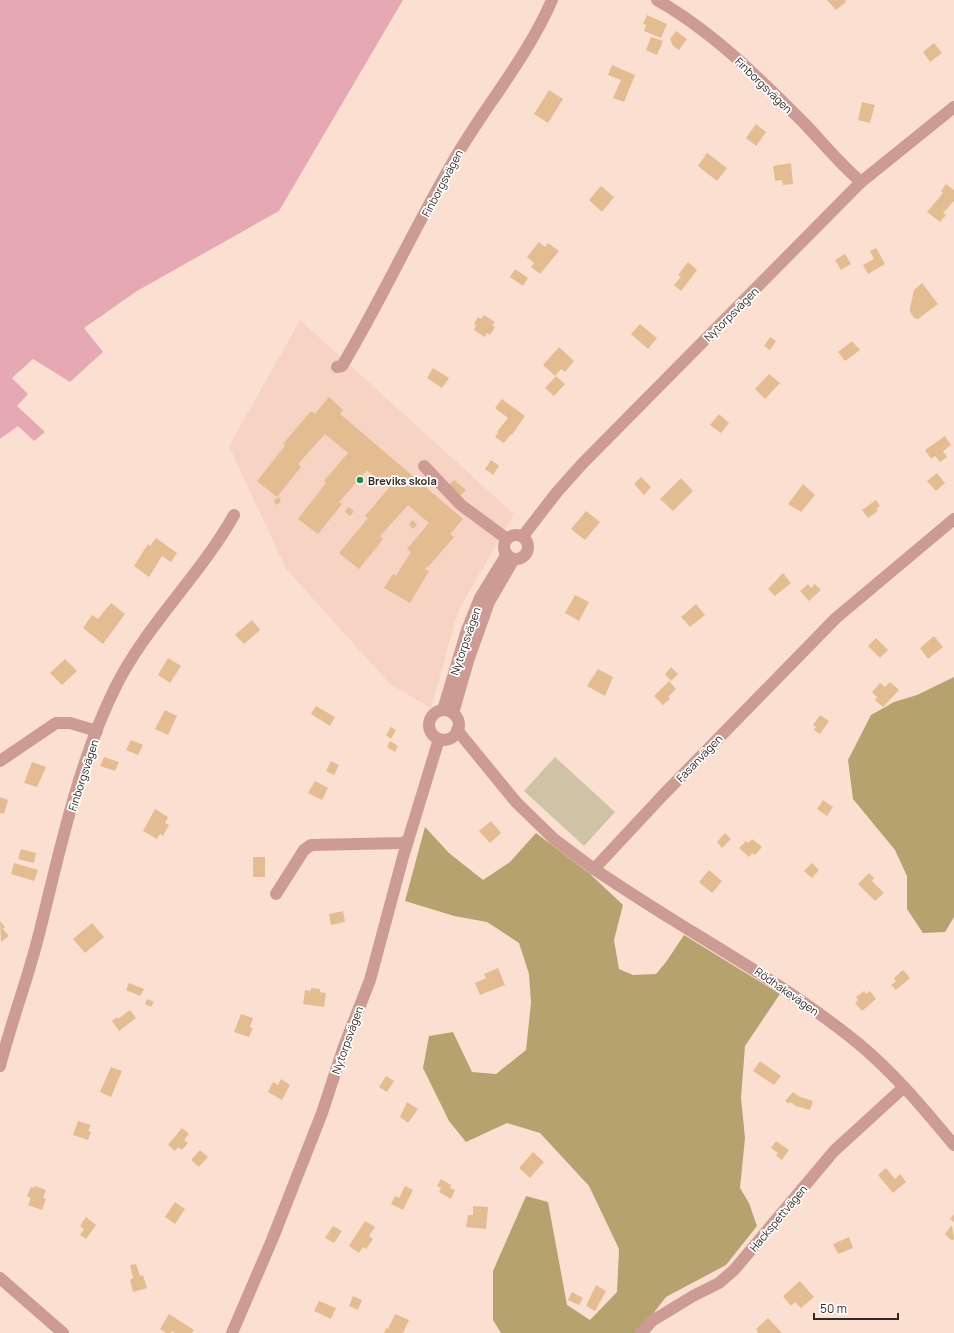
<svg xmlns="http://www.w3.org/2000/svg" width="954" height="1333" font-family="Manrope,sans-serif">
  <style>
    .built { fill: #f6d3c2 }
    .green { fill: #d0c3a5 }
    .forest { fill: #b6a26f }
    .water { fill: #e6a9b3 }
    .building { fill: #e3bc91 }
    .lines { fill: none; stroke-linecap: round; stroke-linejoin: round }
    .minor { stroke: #cc9c94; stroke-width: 12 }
    .poi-dot { fill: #1f8a41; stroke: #fff; stroke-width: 1.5 }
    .labels { text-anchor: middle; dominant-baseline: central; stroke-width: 3.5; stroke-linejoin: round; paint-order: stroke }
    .street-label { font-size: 11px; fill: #342a25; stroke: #fff }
    .poi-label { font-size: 11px; font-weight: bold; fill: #342a25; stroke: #fff; text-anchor: start }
  </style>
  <rect width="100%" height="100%" fill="#fbe0d2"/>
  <polygon class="built" points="300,320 514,514 458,611 431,708 390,684 286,569 229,446"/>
  <polygon class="green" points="555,757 615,812 584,846 524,791"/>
  <g class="forest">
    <polygon points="954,677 954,917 945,932 923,933 907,909 907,876 895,850 853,799 848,760 871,715 894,702 917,695"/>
    <polygon points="425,827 449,853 483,880 510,862 536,833 589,873 623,905 614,940 619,969 633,975 656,974 666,962 684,935 780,994 745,1046 741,1098 745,1138 740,1188 749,1203 757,1226 726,1265 666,1297 638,1333 501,1333 493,1320 493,1271 526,1196 548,1202 567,1305 590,1320 617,1292 619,1249 589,1186 540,1133 507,1123 466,1142 449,1121 423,1068 429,1036 453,1032 472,1072 496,1074 526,1050 531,1003 529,974 519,943 487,922 454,916 405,901"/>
  </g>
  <polygon class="water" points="0,0 403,0 279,211 137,291 84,328 103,352 70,382 33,359 12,378 28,394 17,406 45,432 34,441 18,426 0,439"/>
  <g class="building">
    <polygon points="827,0 845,0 846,2 836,10"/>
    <polygon points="647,15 667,24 661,38 644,31 646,25 643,24"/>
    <polygon points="676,31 687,39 679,50 673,46 670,39"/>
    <polygon points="651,37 663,41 657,55 646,50"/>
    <polygon points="934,43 942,53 930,62 923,52"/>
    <polygon points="612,65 635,75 624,102 613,98 621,80 608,75"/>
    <polygon points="549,90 563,99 548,123 534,114"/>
    <polygon points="862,102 875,105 870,123 858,120"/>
    <polygon points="756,124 766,132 756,146 746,138"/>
    <polygon points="707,153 727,168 717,181 698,166"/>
    <polygon points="791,163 793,184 783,185 782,180 775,181 773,166"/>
    <polygon points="946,184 954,190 954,201 943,213 946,215 940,222 927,212 943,193 941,191"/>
    <polygon points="601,186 614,197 602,212 589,200"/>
    <polygon points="539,242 545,247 548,243 559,251 540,274 531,267 534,263 527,257"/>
    <polygon points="876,248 885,264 868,274 863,265 874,259 870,251"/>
    <polygon points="845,254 851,264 841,270 835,260"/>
    <polygon points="688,262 697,270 681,291 674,285 681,277 678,275"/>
    <polygon points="515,269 528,278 523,286 510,277"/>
    <polygon points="922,283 938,304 918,319 914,318 910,312 910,308 914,290"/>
    <polygon points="484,315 495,322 492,325 495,327 490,335 487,333 485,337 474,330 476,326 474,324 478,317 481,319"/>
    <polygon points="640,324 657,338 648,349 631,334"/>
    <polygon points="770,337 776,341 770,350 764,346"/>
    <polygon points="852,341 860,350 845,361 838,352"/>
    <polygon points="559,347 574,361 565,372 561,369 555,376 543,365"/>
    <polygon points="433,368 449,378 442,388 427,378"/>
    <polygon points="769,374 780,383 765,399 755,389"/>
    <polygon points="556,376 565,384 554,396 545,388"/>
    <polygon points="329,397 343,410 340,414 463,519 450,534 454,537 428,567 427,566 425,569 429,571 410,603 384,588 393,574 396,576 411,552 407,549 429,523 408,505 380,536 383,539 359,569 339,553 368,518 365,516 389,488 367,470 339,502 342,504 318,534 298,519 326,483 324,481 348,453 325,434 298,464 301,467 277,497 257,481 285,446 283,444 311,411 315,414"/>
    <polygon points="502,399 525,416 512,435 511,434 504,443 495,437 498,433 497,432 508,418 495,408"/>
    <polygon points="719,414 729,423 721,433 710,425"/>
    <polygon points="945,436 951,445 943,451 947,457 940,462 935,456 931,459 925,450"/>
    <polygon points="491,460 499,466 493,475 485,469"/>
    <polygon points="937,473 945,483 936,491 927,481"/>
    <polygon points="641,477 651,487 644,495 634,484"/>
    <polygon points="681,478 693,491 673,511 660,499"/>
    <polygon points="454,480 466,490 460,496 449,485"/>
    <polygon points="803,484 815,495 801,512 788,504"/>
    <polygon points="279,497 281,502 276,505 274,500"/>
    <polygon points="876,500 880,506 876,509 878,511 868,518 862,510"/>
    <polygon points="348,507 354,511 350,516 345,512"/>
    <polygon points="586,511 600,522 585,540 571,529"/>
    <polygon points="413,520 417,525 413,529 409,524"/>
    <polygon points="156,538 177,553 171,562 162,556 149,577 134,566 148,544 150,546"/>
    <polygon points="783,573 791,583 775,596 768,589"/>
    <polygon points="808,584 811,588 815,584 821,590 809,601 800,591"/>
    <polygon points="575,595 589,602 579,621 565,613"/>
    <polygon points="111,603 125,614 103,644 83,628 92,615 98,619"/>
    <polygon points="696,604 705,615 690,627 681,617"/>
    <polygon points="252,620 260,630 244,644 235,635"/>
    <polygon points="934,636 943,647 928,659 920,648"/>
    <polygon points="876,638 888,650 880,658 868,646"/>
    <polygon points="168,658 181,666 170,683 158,675"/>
    <polygon points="65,659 77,671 62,685 50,673"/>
    <polygon points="671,667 678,674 671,681 665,674"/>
    <polygon points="598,669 613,677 605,696 587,686"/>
    <polygon points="669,681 676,689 668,697 670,699 663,705 654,696"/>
    <polygon points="890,682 899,690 883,707 875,700 877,697 872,692 880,683 885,687"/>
    <polygon points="316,706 335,717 330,726 311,714"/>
    <polygon points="165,710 177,716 168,735 155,729"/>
    <polygon points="820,715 829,721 820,734 814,730 816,727 813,725"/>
    <polygon points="391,727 396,730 391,739 386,735"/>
    <polygon points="131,740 143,745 138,755 126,750"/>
    <polygon points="390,741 398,746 395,752 387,747"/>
    <polygon points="104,757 119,762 115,771 100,766"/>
    <polygon points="331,761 339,765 334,775 326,771"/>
    <polygon points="32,762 46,767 37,787 24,783"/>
    <polygon points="315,781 328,788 322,800 308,793"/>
    <polygon points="0,797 8,800 4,814 0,813"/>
    <polygon points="823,800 833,807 827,816 817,809"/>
    <polygon points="155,809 168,817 165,823 169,825 163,836 160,834 157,839 143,831"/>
    <polygon points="491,821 501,833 490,843 479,831"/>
    <polygon points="725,833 731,839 722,848 717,842"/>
    <polygon points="752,839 762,847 755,855 752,853 749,857 739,848 746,841 748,843"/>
    <polygon points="21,849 36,853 34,863 18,859"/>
    <rect x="253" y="857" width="12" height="20"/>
    <polygon points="14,863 38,870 34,881 11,874"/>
    <polygon points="812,863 819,870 812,878 804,871"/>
    <polygon points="709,870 722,881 712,893 699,882"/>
    <polygon points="869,873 874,878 872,881 884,893 875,901 858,884"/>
    <polygon points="343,911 345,922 331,925 329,914"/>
    <polygon points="0,921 5,927 3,929 9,936 1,942"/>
    <polygon points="92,923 104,937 85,953 73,939"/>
    <polygon points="498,968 505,985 480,995 475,983 486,978 484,974"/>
    <polygon points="903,970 910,978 896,990 891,985 896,981 894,978"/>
    <polygon points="129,983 144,989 140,996 126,990"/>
    <polygon points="311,988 320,989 320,992 326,993 324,1007 303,1004 305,990 311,991"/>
    <polygon points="864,991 866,994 870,991 876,999 862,1011 855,1003 858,1000 856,997"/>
    <polygon points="147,999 154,1002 151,1007 145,1004"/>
    <polygon points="130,1010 136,1018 119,1031 112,1021 117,1017 118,1019"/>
    <polygon points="241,1014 253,1018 250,1027 253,1028 249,1037 234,1032"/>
    <polygon points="760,1061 781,1076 774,1085 753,1071"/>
    <polygon points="111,1067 122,1071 111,1097 100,1092"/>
    <polygon points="386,1076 394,1081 387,1092 379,1087"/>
    <polygon points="281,1079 290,1085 282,1100 268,1092 273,1082 278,1085"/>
    <polygon points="793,1092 798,1096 813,1101 810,1110 796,1106 790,1102 789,1104 785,1101"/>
    <polygon points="407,1102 418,1109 408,1123 400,1117"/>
    <polygon points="78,1121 91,1125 88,1131 91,1132 88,1140 73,1135"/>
    <polygon points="182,1128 189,1134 184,1140 188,1143 182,1150 178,1147 175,1151 168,1145"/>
    <polygon points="776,1141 789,1150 782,1160 776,1156 778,1153 771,1148"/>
    <polygon points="200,1150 208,1157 199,1167 191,1160"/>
    <polygon points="533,1152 544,1162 530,1178 519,1168"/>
    <polygon points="886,1168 895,1179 900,1174 906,1182 893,1193 878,1175"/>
    <polygon points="441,1179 451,1185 450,1188 455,1190 451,1199 439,1192 441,1188 437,1186"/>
    <polygon points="35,1186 46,1190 43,1198 46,1199 42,1210 28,1205 31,1198 27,1196 31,1187 34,1188"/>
    <polygon points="405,1186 413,1190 403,1210 391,1204 395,1196 399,1198"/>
    <polygon points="175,1202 185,1209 175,1224 165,1217"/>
    <polygon points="473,1206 488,1207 486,1229 466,1227 468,1215 473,1215"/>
    <polygon points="954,1214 954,1222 950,1219"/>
    <polygon points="86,1217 96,1225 86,1239 80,1235 84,1229 80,1226"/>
    <polygon points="365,1221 375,1227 369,1236 373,1239 366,1249 363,1247 359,1253 349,1246"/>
    <polygon points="952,1225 954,1239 952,1241 945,1234"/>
    <polygon points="333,1226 342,1231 334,1243 325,1238"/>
    <polygon points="849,1237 853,1248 838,1254 833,1244"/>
    <polygon points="136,1264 140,1276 143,1275 147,1288 133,1292 130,1280 133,1278 130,1265"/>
    <polygon points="800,1281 814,1297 801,1308 795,1302 791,1306 783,1296"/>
    <polygon points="596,1285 606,1291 595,1311 586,1306"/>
    <polygon points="572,1292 583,1298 579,1305 568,1300"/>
    <polygon points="353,1296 362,1300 358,1310 349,1306"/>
    <polygon points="319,1301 336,1308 331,1319 314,1311"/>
    <polygon points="169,1314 194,1330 192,1333 175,1333 172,1331 171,1333 166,1333 160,1329"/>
    <polygon points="395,1314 409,1320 403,1333 384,1333 386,1328 388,1329"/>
    <polygon points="768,1318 782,1333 757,1333 758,1332 756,1329"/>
  </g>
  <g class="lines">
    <g class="minor">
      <path d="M 657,0 C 712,31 759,78 804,123 C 823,143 840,164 861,182"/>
      <path d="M 337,367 L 342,366 C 382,299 414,228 454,160 C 485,106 527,58 552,0"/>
      <polyline points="424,466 461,505 507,539"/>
      <circle cx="516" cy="547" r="12"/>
      <polyline points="523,536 557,492 583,463 861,182 954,107"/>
      <polyline points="443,710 467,630 480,598 507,554"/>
      <circle cx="444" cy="725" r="15"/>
      <polyline points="453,713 468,661 489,602 514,559"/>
      <polyline points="457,730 516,802 554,839 594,869 664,794 836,618 954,519"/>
      <polyline points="0,761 56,723 70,723 97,731"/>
      <path d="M 594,869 C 624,889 655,909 686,928 C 745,964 805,1000 859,1044 C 895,1074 924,1109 954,1145"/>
      <polyline points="276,894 304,850 311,845 402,843 408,840"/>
      <path d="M 0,1066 C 11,1023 27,981 38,938 C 59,855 77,765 115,688 C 146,625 200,576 234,515"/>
      <polyline points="0,1278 63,1333"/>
      <polyline points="232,1333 272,1240 322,1113 343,1049 370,980 403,857 439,739"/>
      <polyline points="641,1333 652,1321 693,1296 719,1283 734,1270 834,1151 904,1087"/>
    </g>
  </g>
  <circle class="poi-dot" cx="360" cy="480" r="4"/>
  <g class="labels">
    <g class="street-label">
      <text transform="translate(764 85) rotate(44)">Finborgsvägen</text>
      <text transform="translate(442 183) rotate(-62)">Finborgsvägen</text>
      <text transform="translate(731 314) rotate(-45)">Nytorpsvägen</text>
      <text transform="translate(465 641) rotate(-71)">Nytorpsvägen</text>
      <text transform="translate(699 758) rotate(-46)">Fasanvägen</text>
      <text transform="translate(83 775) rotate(-72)">Finborgsvägen</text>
      <text transform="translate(787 991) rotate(35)">Rödhakevägen</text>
      <text transform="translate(347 1040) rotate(-70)">Nytorpsvägen</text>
      <text transform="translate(778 1218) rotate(-50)">Hackspettvägen</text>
    </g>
    <g class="poi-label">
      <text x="368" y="480">Breviks skola</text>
    </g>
  </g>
  <path d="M814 1313v6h84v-6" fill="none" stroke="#342a25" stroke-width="2"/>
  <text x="820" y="1313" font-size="12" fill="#342a25" stroke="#ffffff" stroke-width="3" paint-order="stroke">50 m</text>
</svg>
